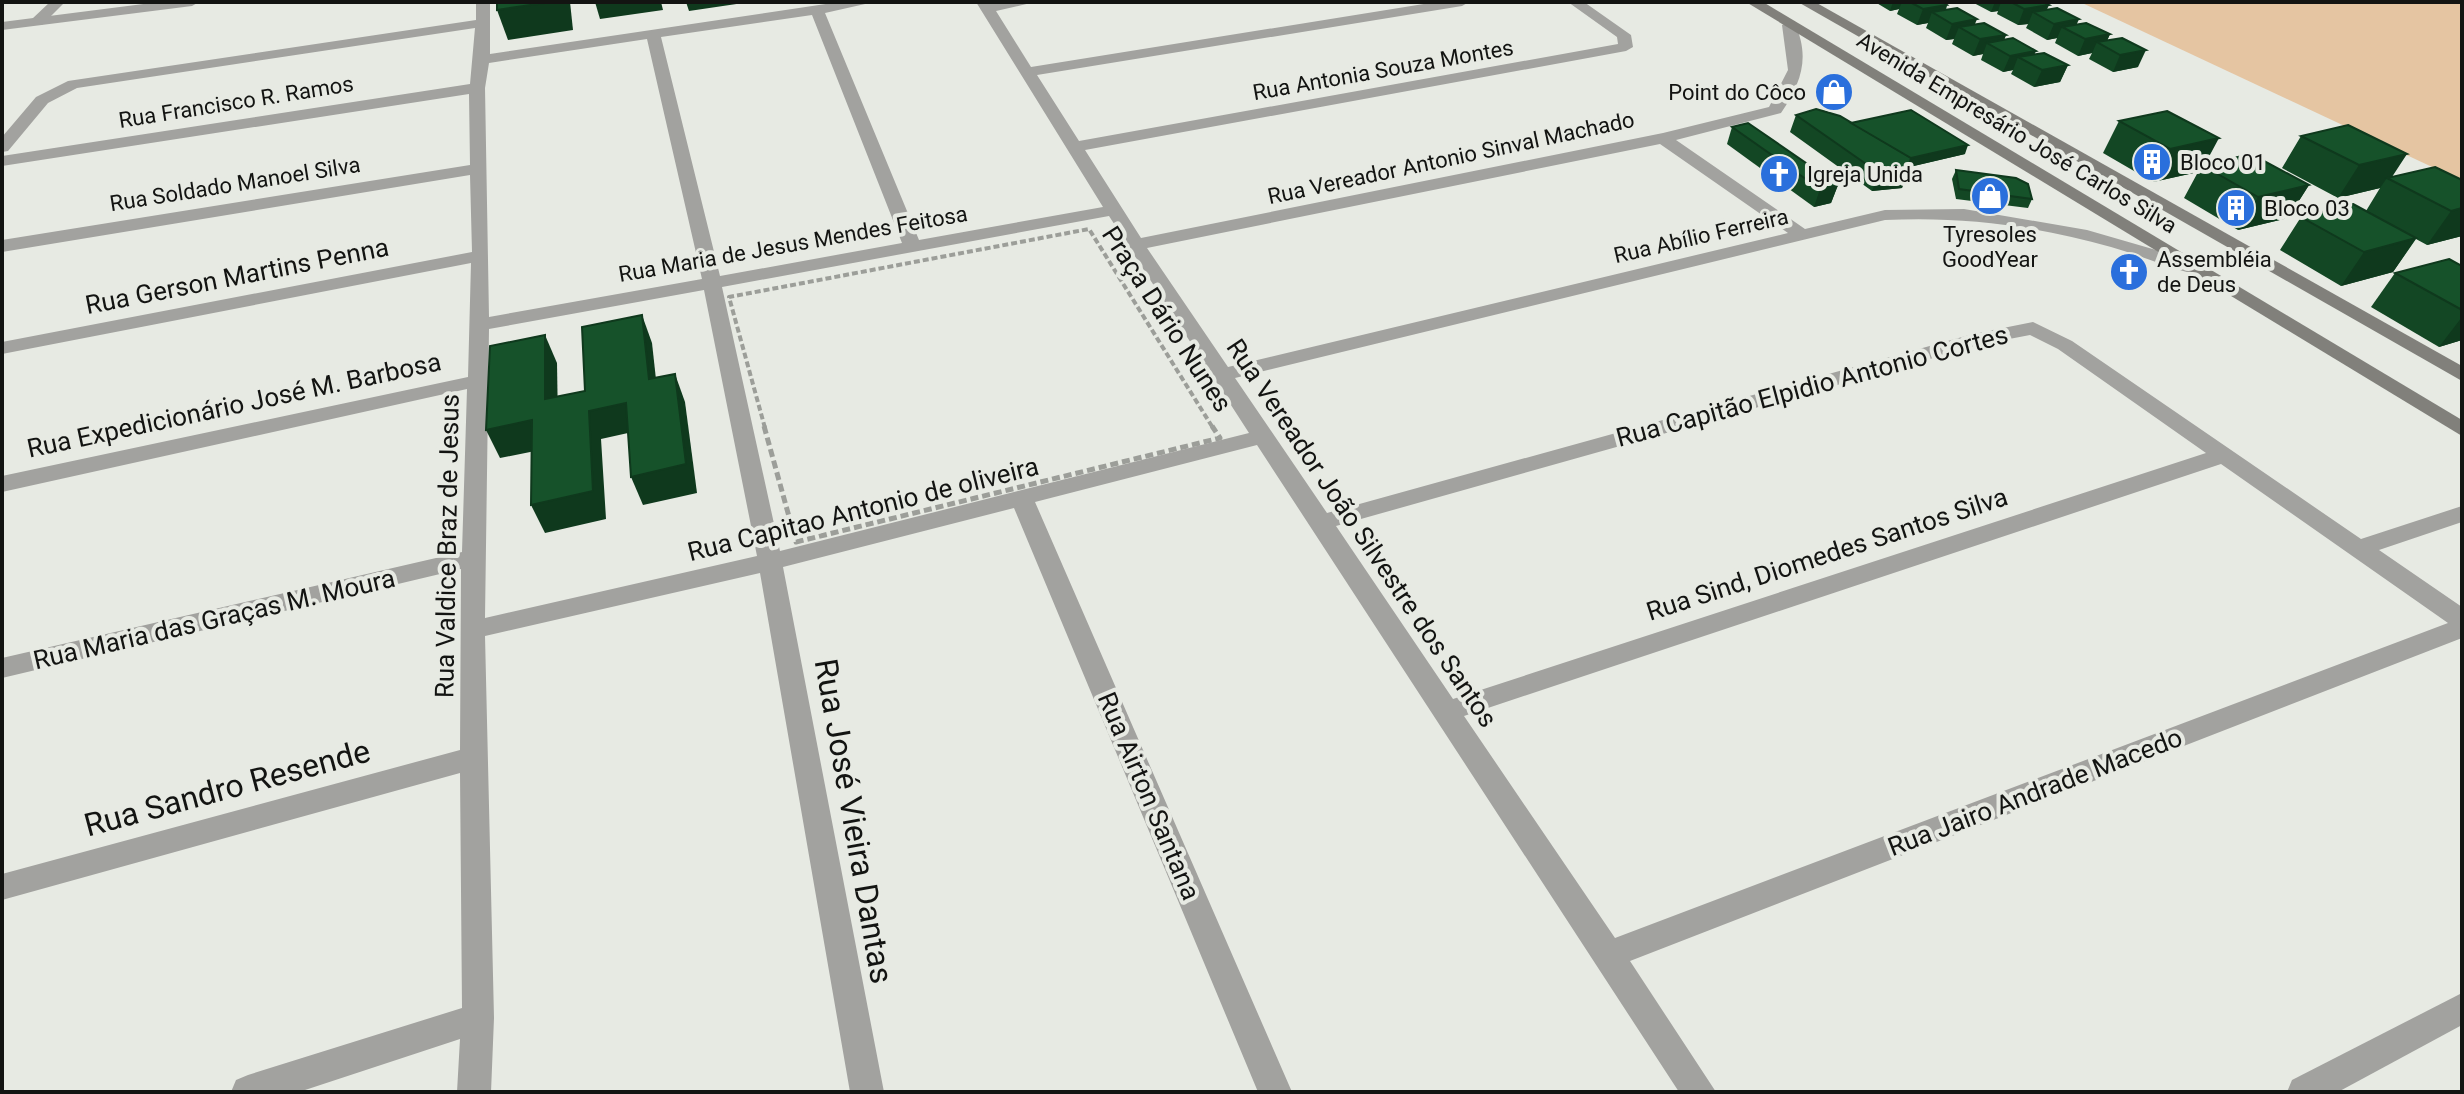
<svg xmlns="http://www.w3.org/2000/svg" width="2464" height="1094" font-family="Roboto,sans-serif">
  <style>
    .green { fill: #e5c5a2 }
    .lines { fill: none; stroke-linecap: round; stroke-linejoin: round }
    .path-far1 { stroke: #9c9e99; stroke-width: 4; stroke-dasharray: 6 3; stroke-linecap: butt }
    .path { stroke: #9c9e99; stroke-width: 5; stroke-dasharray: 8 4; stroke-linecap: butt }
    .minor { fill: #a2a29f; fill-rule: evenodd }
    .tertiary { fill: #a2a29f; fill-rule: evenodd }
    .secondary { fill: #81807b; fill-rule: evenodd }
    .wall { fill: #134724 }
    .shaded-wall { fill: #0f391d }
    .building { fill: #16522a; stroke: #0f391d; stroke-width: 2 }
    .labels { text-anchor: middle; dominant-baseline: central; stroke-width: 8; stroke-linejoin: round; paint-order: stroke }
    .far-street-label { font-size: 22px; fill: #131412; stroke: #e7eae3 }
    .far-poi-label { font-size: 22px; fill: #131412; stroke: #e7eae3; text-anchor: start }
    .street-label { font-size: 26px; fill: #131412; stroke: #e7eae3 }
    .near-street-label { font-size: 32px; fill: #131412; stroke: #e7eae3 }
  </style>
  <rect width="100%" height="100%" fill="#e7eae3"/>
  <polygon class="green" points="2080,2 2462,2 2462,181"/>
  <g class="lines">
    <polyline class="path-far1" points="765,428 729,297 1089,229 1213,428"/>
    <polyline class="path" points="764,426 796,542 1220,438 1212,426"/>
    <g class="minor">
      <polygon points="50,2 65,2 42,25 32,25 32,19"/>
      <path d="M 476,2 L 490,2 L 490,54 L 839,2 L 874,2 L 825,13 L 919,240 L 1103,207 L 976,2 L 1035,2 L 996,11 L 1031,67 L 1436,2 L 1469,2 L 1462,6 L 1037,75 L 1079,141 L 1618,44 L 1617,37 L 1568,2 L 1584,2 L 1631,35 L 1633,47 L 1626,51 L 1085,150 L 1141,238 L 1663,133 L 1769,107 L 1788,70 L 1782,25 L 1794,22 C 1811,57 1801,83 1781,113 L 1676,140 L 1805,229 L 1885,210 L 1964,209 L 2087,230 L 2163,252 L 2203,268 L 2194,274 C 2166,267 2139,255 2111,247 C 2037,226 1963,216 1885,220 L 1235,378 L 1327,513 L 1973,334 L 2033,322 L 2072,341 L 2361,539 L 2462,506 L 2462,522 L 2379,550 L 2462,607 L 2462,638 L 1630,961 L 1716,1092 L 1679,1092 L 1257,445 L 1035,502 L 1292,1092 L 1258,1092 L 1014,508 L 783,567 L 884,1092 L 850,1092 L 760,573 L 485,636 L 494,1018 L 491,1092 L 457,1092 L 460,1039 L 299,1092 L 231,1092 L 236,1080 L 248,1075 L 462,1008 L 460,773 L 2,900 L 2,874 L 460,750 L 461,569 L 2,678 L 2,658 L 462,552 L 467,389 L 2,492 L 2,476 L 468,377 L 471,263 L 2,354 L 2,342 L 472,252 L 470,175 L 2,252 L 2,240 L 470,165 L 469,94 L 2,166 L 2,156 L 470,84 L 475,28 L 77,88 L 48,103 L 8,151 L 2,152 L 2,137 L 36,97 L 68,81 L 476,20 ZM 812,15 L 902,243 L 720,276 L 661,37 ZM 647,39 L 702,279 L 489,317 L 485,88 L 489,63 ZM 1660,144 L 1788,233 L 1228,367 L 1147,248 ZM 1109,216 L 1249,433 L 780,551 L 722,287 ZM 704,290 L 757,556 L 485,618 L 489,329 ZM 2030,335 L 2058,349 L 2206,453 L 1453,699 L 1336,526 L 1983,344 ZM 2221,464 L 2448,623 L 1615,938 L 1464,716 Z"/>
      <polygon points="2462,993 2462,1025 2338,1092 2287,1092 2292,1080"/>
    </g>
    <polygon class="tertiary" points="159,2 199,2 192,6 2,30 2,22"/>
    <g class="secondary">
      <polygon points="1746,2 1763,2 2462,420 2462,436"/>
      <polygon points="1798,2 1815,2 2462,366 2462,381"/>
    </g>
  </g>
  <g class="wall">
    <polygon points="1875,2 1943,2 1947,5 1946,10 1975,24 2006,35 2004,40 2034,54 2068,65 2060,82 2034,87 2011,74 2013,70 2003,72 1981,60 1983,54 1973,56 1952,44 1954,39 1946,40 1926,28 1928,23 1917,25 1897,14 1899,9 1890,11"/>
    <polygon points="1972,2 2043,2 2047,10 2077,24 2110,34 2107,41 2138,67 2113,72 2089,59 2092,53 2078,56 2055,43 2057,38 2047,40 2026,28 2028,24 2018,25 1997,14 1998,11 1991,12"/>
    <polygon points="1849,82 1846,91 1842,97 1823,92 1826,84"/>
    <polygon points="1796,115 1851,123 1965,154 1909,167 1902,188 1872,191 1790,132"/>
    <polygon points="2119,121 2205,164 2309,185 2288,218 2238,230 2184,198 2198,172 2153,182 2103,153"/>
    <polygon points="1732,127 1838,185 1831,203 1814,207 1727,144"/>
    <polygon points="2301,136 2391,177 2435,167 2462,236 2427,245 2416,239 2393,272 2341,286 2280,250 2301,217 2366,211 2380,188 2338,198 2282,168"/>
    <polygon points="1956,170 2032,199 2028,208 1956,199 1952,179"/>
    <polygon points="2462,266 2462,340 2439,347 2371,307 2395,273"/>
  </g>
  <g class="shaded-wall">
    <polygon points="551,2 570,2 573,30 508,40 497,10"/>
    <polygon points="595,2 661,2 663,10 600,19"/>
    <polygon points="686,2 750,2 689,11"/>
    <polygon points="1893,2 1902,2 1899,9 1890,11"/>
    <polygon points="1995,2 2001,2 1998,11 1991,12"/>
    <polygon points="1947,5 1942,18 1932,12 1928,23 1917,25 1923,9"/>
    <polygon points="2049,5 2043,18 2033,12 2028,24 2018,25 2024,9"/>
    <polygon points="1977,19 1971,34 1959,27 1954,39 1946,40 1952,24"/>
    <polygon points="2079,19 2073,33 2062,27 2057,38 2047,40 2054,24"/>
    <polygon points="2110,34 2104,47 2097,42 2092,53 2078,56 2085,39"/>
    <polygon points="2006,35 2000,50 1987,43 1983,54 1973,56 1980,39"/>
    <polygon points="2146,50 2138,67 2113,72 2120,55"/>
    <polygon points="2036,51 2030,64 2018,57 2013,70 2003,72 2010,56"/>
    <polygon points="2068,65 2060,82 2034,87 2042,70"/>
    <polygon points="2219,138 2204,166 2202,165 2198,172 2153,182 2170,149"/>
    <polygon points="1968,145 1965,154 1897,170 1901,161"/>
    <polygon points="2407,154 2390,180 2387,178 2380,188 2338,198 2359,165"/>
    <polygon points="1908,170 1902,188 1872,191 1879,173"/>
    <polygon points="1838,185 1831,203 1814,207 1820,189"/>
    <polygon points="2309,185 2288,218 2238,230 2258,197"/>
    <polygon points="2462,208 2462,236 2427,245 2451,211"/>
    <polygon points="2416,238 2393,272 2341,286 2364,252"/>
    <polygon points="642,315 652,343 659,407 649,379"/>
    <polygon points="2462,317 2462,340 2439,347"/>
    <polygon points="545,335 557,363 558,427 545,399"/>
    <polygon points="675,374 685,402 697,493 643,505 631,477"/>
    <polygon points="626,403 637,431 601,439 606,519 545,533 531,505 589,411"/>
    <polygon points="532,420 545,449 500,458 486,430"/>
  </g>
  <g class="building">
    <polygon points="497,2 551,2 497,10"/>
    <polygon points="1910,2 1943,2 1947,5 1923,9"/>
    <polygon points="2011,2 2043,2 2049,5 2024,9"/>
    <polygon points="1957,8 1977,19 1952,24 1932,12"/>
    <polygon points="2057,8 2079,19 2054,24 2033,12"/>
    <polygon points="1984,23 2006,35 1980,39 1959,27"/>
    <polygon points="2086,23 2110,34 2085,39 2062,27"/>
    <polygon points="2013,38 2036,51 2010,56 1987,43"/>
    <polygon points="2122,38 2146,50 2120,55 2097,42"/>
    <polygon points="2044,53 2068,65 2042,70 2018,57"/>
    <polygon points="1829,77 1849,82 1845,88 1826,84"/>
    <polygon points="1816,109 1840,116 1911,158 1908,170 1879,173 1796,115"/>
    <polygon points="1911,110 1968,145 1911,158 1851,123"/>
    <polygon points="2167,111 2219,138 2170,149 2119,121"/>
    <polygon points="1748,123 1838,185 1820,189 1732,127"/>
    <polygon points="2348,125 2407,154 2359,165 2301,136"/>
    <polygon points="2251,154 2309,185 2258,197 2202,165"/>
    <polygon points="2435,167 2462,180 2462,208 2451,211 2387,178"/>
    <polygon points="1956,170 2016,178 2028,184 2032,199 1959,189"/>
    <polygon points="2353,204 2416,238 2364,252 2301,217"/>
    <polygon points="2449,259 2462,266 2462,310 2395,273"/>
    <polygon points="642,315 649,379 675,374 686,464 631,477 626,403 589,411 593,491 531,505 532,420 486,430 490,346 545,335 545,399 585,391 582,327"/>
  </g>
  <defs>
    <symbol id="shop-disc" viewBox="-11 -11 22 22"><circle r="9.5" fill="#2a6fdc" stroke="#e7eae3"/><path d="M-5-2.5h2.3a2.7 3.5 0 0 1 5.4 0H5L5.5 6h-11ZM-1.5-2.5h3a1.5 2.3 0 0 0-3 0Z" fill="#fff"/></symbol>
    <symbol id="building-disc" viewBox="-11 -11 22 22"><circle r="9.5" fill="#2a6fdc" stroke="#e7eae3"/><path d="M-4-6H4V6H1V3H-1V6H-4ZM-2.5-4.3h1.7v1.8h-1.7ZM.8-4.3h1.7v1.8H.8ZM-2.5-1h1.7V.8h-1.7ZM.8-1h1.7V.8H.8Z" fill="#fff"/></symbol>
    <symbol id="church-disc" viewBox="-11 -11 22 22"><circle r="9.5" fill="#2a6fdc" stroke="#e7eae3"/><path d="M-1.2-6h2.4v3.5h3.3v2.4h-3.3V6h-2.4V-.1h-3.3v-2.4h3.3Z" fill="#fff"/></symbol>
  </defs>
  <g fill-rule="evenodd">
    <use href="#shop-disc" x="1812" y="70" width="44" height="44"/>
    <use href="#building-disc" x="2130" y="140" width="44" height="44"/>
    <use href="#church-disc" x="1757" y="152" width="44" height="44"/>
    <use href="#shop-disc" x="1968" y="174" width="44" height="44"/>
    <use href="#building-disc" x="2214" y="186" width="44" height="44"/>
    <use href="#church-disc" x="2107" y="250" width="44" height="44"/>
  </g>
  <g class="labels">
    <g class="far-street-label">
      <text transform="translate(1383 70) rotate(-10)">Rua Antonia Souza Montes</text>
      <text transform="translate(236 102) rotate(-9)">Rua Francisco R. Ramos</text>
      <text transform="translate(2017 133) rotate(31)">Avenida Empresário José Carlos Silva</text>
      <text transform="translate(1451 158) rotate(-12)">Rua Vereador Antonio Sinval Machado</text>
      <text transform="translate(235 184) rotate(-9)">Rua Soldado Manoel Silva</text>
      <text transform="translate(1701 236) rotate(-13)">Rua Abílio Ferreira</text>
      <text transform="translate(793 244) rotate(-10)">Rua Maria de Jesus Mendes Feitosa</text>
    </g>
    <g class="far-poi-label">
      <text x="1806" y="92" text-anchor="end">Point do Côco</text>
      <text x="2180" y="162">Bloco 01</text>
      <text x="1807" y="174">Igreja Unida</text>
      <text x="2264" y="208">Bloco 03</text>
      <text x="1990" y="234" text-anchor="middle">Tyresoles<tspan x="1990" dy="25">GoodYear</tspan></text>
      <text x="2157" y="259">Assembléia<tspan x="2157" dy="25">de Deus</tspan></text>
    </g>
    <g class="street-label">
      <text transform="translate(237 276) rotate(-11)">Rua Gerson Martins Penna</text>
      <text transform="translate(1167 319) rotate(57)">Praça Dário Nunes</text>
      <text transform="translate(1812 386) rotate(-15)">Rua Capitão Elpidio Antonio Cortes</text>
      <text transform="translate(234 405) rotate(-12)">Rua Expedicionário José M. Barbosa</text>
      <text transform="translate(863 509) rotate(-14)">Rua Capitao Antonio de oliveira</text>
      <text transform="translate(1362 533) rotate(56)">Rua Vereador João Silvestre dos Santos</text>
      <text transform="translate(447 546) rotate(-89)">Rua Valdice Braz de Jesus</text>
      <text transform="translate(1827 554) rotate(-18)">Rua Sind, Diomedes Santos Silva</text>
      <text transform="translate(214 619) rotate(-13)">Rua Maria das Graças M. Moura</text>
      <text transform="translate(2035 792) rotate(-21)">Rua Jairo Andrade Macedo</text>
      <text transform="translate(1149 796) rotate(67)">Rua Airton Santana</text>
    </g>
    <g class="near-street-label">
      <text transform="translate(227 788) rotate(-15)">Rua Sandro Resende</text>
      <text transform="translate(854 821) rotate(80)">Rua José Vieira Dantas</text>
    </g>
  </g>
  <rect width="2464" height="1094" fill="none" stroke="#131412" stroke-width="8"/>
</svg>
